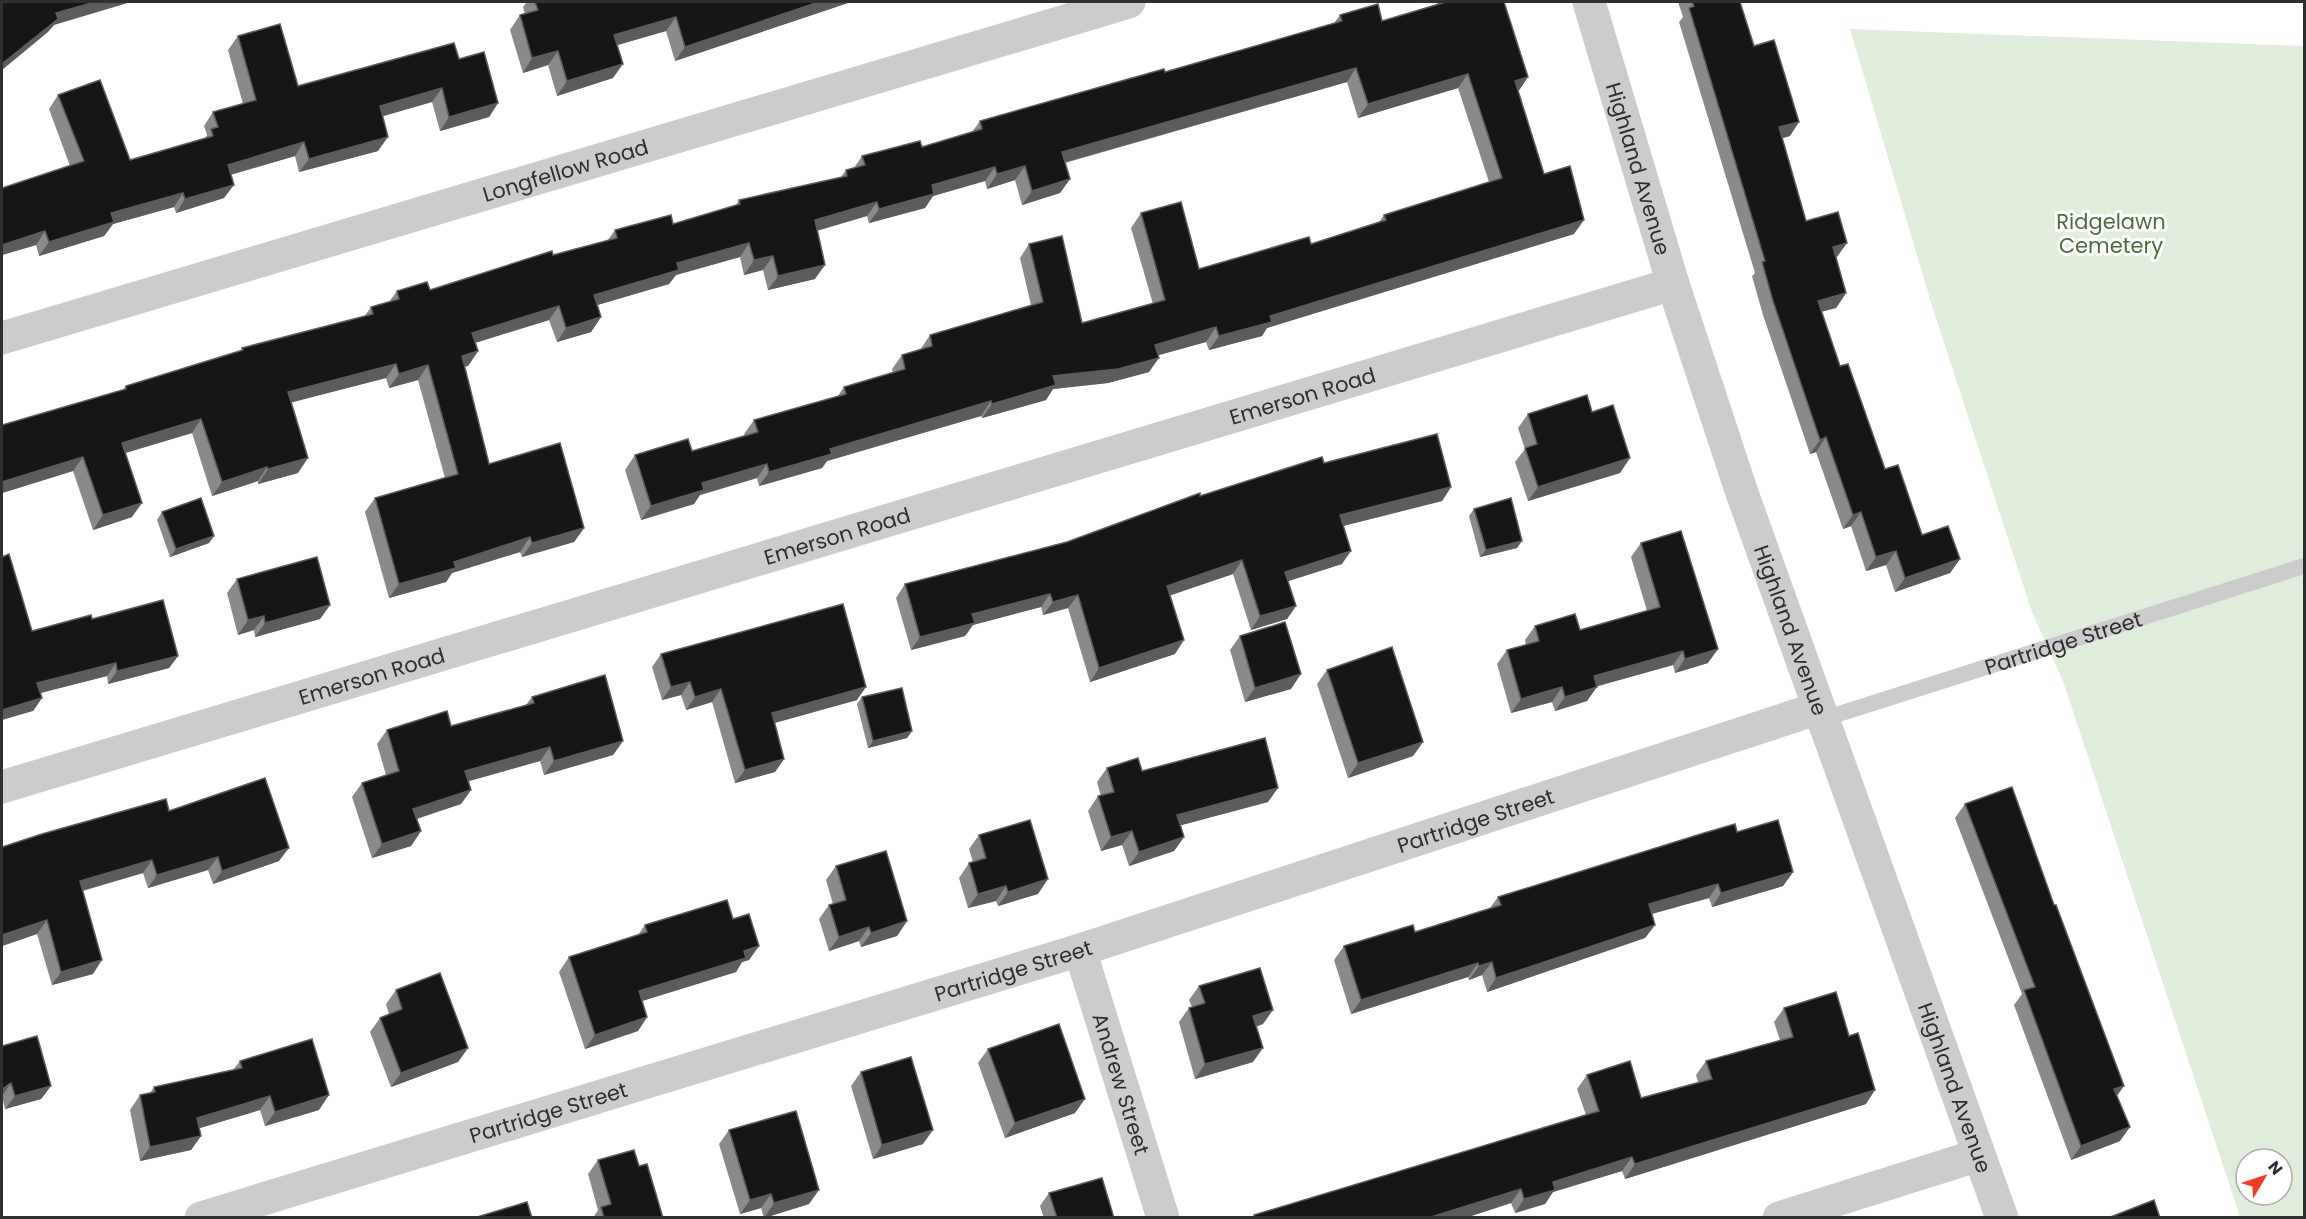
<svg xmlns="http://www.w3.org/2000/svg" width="2306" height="1219" font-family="Poppins,sans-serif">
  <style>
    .green { fill: #e1eddb; fill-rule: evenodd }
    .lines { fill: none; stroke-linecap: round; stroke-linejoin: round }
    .lane { stroke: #ccc; stroke-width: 16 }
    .street { stroke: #ccc; stroke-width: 33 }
    .wall { fill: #8a8a8a }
    .shaded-wall { fill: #5c5c5c }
    .building { fill: #161616; stroke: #5c5c5c; stroke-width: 1.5 }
    .labels { text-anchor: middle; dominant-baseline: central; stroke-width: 6; stroke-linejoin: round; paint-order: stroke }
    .street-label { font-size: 21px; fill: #2f2f2f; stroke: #fff }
    .park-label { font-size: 21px; fill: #476f37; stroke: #fff }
  </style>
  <rect width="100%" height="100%" fill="#fff"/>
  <path class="green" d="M 1850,29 L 2304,46 L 2304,1217 L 2240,1217 L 2064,684 L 2032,612 L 1932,306 ZM 2246,1159 L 2282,1159 L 2282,1195 L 2246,1195 Z"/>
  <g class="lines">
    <path class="lane" id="s1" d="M 1823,719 L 2304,566"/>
    <g class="street">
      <path id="s2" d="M 1589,2 L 1673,284 L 1742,493 L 2002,1218"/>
      <path id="s3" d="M 2,338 L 1129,2"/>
      <path id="s4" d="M 2,787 L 1673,284"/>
      <path id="s5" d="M 1080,950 L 1163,1218"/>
      <path id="s6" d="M 201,1218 L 1080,950 L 1819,708"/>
      <polyline points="1779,1218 1979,1155"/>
    </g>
  </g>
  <g class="wall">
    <polygon points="527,2 851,2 675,61 666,31 617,45 613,78 557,96 548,65 523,73 510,30 520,15 525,14 523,7"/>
    <polygon points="1437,2 1504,2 1528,77 1518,91 1544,174 1574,234 1267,328 1262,336 1209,350 1206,342 1158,355 1149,372 1108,383 1053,389 1046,400 982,418 981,416 827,461 822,468 759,486 757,478 700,495 694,504 641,520 625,470 635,455 692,451 745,436 744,434 754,420 838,396 844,387 893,373 892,369 902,355 920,350 930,335 1031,305 1020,258 1029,244 1082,323 1153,304 1131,228 1141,213 1199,269 1311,244 1379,222 1384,215 1489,182 1458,88 1358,118 1347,82 1065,163 1070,179 1060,193 1022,205 1015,180 987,189 985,181 933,196 925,208 869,223 867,216 817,231 815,279 768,290 763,270 744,275 740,257 676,275 669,284 597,305 601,317 591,332 557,342 549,320 475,343 478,351 468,366 464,366 489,464 584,528 574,542 522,557 520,552 452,573 446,582 389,598 365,512 375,498 445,478 418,380 389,388 386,378 291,402 298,473 258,484 258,481 212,496 192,433 125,453 132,517 93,530 73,471 2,493 2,425 123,390 126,386 240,351 242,348 364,317 371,307 389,302 397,291 430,290 608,240 615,230 673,224 736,206 739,200 841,177 846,170 854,168 862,156 922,147 972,132 980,121 1165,72 1334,23 1340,15 1382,21 1437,4"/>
    <polygon points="1678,2 1740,2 1754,46 1790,136 1782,138 1806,221 1837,257 1836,257 1846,293 1836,308 1821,312 1840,366 1885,469 1922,535 1960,559 1950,573 1895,592 1886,565 1866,571 1851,526 1843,529 1816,452 1810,454 1763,315 1752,276 1755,273 1679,22 1683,17"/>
    <polygon points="238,36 298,86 459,59 498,103 489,117 440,131 432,102 382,116 378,151 299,172 295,156 231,175 224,198 176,213 174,207 113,224 104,236 39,256 36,245 2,255 2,188 70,166 49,109 58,95 130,160 205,138 207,135 204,126 213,112 243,104 228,50"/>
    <polygon points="1528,414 1620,473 1528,501 1515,462 1525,449 1518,428"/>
    <polygon points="1324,463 1451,487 1442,501 1343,526 1342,564 1288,581 1296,606 1287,619 1251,630 1233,574 1170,595 1175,654 1090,682 1068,608 1043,615 1041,607 973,625 965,636 911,650 896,598 905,584 1067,542 1200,496"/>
    <polygon points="1474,509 1517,548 1480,557 1469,516"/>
    <polygon points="162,512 214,536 209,543 170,557 157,520"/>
    <polygon points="1641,543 1708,663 1675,673 1673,665 1597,686 1587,701 1555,711 1552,702 1511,713 1497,664 1507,650 1526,645 1525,640 1535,626 1580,630 1647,611 1631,557"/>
    <polygon points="237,579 330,605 320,619 255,637 254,630 238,635 227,593"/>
    <polygon points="92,619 178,656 169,668 108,684 107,676 41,693 42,698 33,711 32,631"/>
    <polygon points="1240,636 1291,689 1245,702 1230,650"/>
    <polygon points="661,654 857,700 775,723 784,759 775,772 735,783 712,702 686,710 681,695 662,700 652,667"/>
    <polygon points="1327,670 1423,742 1413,756 1348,778 1317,684"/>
    <polygon points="532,697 623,741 613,755 544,775 540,761 469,781 471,790 461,804 417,819 421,831 411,846 372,858 352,797 362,783 386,775 377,744 387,730 451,726 526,705"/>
    <polygon points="862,697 912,731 907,738 868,748 857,704"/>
    <polygon points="1107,768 1268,802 1181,825 1184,837 1174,851 1129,866 1122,845 1101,851 1088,811 1098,796 1101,796 1097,782"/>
    <polygon points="1965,804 2117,1096 2120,1141 2071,1160 2014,1005 2022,994 1955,818"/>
    <polygon points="169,811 279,861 213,884 208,870 148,888 143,873 83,891 93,974 52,985 37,934 2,946"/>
    <polygon points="1737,832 1793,872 1783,886 1712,907 1709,898 1652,914 1655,925 1645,938 1487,992 1482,975 1469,980 1468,977 1351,1014 1334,960 1344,946 1415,932 1490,908 1498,897"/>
    <polygon points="979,835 1038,894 998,906 996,901 968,908 959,878 969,863 973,862 969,849"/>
    <polygon points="836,866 907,921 897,936 861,947 859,941 829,951 819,919 829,905 833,904 826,880"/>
    <polygon points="733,919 759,946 749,960 742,962 736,972 642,1001 647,1017 638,1031 585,1049 559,972 569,957 638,935 645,925"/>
    <polygon points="1199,986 1263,1024 1256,1027 1253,1062 1195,1079 1179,1022 1189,1008 1192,1007 1189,1000"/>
    <polygon points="396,990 468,1048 458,1062 391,1087 370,1032 380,1018 389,1014 386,1004"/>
    <polygon points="1784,1008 1866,1104 1625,1179 1622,1171 1553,1192 1545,1204 1515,1213 1511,1203 1465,1218 1252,1218 1254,1215 1586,1115 1577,1089 1587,1075 1641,1098 1698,1082 1696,1075 1706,1061 1780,1040 1774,1022"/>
    <polygon points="2,1046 51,1086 41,1099 5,1109 2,1096"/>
    <polygon points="988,1049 1075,1113 1005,1138 978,1063"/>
    <polygon points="240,1061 319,1110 265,1126 260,1110 199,1128 201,1136 191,1150 140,1161 130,1110 140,1095 150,1093 154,1087 233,1070"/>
    <polygon points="861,1072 923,1144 873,1159 851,1086"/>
    <polygon points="729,1130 809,1204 764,1218 761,1208 740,1214 719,1144"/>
    <polygon points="598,1160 639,1166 663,1218 593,1218 598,1210 588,1174"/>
    <polygon points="1049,1193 1114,1218 1044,1218 1040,1206"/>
  </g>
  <g class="shaded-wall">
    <polygon points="95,2 131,2 54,25 48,32 2,70 2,63 56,13"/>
    <polygon points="819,2 851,2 675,61 685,47"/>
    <polygon points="676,17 666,31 604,49 614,35"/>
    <polygon points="558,51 548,65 523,73 532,58"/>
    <polygon points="623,64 613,78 557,96 567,81"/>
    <polygon points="1356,68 1347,82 1052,166 1062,152"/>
    <polygon points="1468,74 1458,88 1358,118 1368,104"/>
    <polygon points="1528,77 1518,92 1515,81"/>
    <polygon points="442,88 432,102 370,120 380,106"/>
    <polygon points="498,103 489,117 440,131 449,117"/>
    <polygon points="1799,122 1790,136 1769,142 1779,127"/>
    <polygon points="388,137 378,151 299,172 309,159"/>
    <polygon points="304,142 295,156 218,178 228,165"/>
    <polygon points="1025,166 1015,180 987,189 997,174"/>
    <polygon points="995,167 985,181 933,196 925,208 869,223 879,209 932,185"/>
    <polygon points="1070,179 1060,193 1022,205 1032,191"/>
    <polygon points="234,185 224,198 176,213 185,199"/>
    <polygon points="183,193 174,207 113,224 104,236 39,256 49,242 111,213"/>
    <polygon points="877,202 867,216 805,234 815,220"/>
    <polygon points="1584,220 1574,234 1267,328 1262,336 1209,350 1219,336 1270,316"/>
    <polygon points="45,231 36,245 2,255 2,245"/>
    <polygon points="749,243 740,257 676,275 669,284 584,309 594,295 677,263"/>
    <polygon points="1847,243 1837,257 1823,261 1833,247"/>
    <polygon points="773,256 763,270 744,275 754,260"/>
    <polygon points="825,265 815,279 768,290 778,276"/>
    <polygon points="1846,293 1836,308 1808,315 1818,301"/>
    <polygon points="559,306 549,320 462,347 472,333"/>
    <polygon points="601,317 591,332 557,342 566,328"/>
    <polygon points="1216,327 1206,342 1145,359 1155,345"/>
    <polygon points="478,351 468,366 452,370 462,356"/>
    <polygon points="1159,358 1149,372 1108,383 1053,389 1046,400 982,418 992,404 1053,376"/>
    <polygon points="396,364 386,378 278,406 288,392"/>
    <polygon points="428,365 418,380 389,388 399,374"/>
    <polygon points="991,401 981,416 827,461 822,468 759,486 769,472 830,449"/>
    <polygon points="201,419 192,433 112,457 122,443"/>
    <polygon points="1826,437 1816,452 1810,454 1820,440"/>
    <polygon points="83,457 73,471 2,493 2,482"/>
    <polygon points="308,458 298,473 258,484 268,469"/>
    <polygon points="1630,458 1620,473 1528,501 1538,487"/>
    <polygon points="767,464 757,478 700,495 694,504 641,520 651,506 702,483"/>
    <polygon points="267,467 258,481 212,496 222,482"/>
    <polygon points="1451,487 1442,501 1331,529 1340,515"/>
    <polygon points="142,503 132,517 93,530 103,515"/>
    <polygon points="1861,512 1851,526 1843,529 1853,515"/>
    <polygon points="584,528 574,542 522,557 532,543"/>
    <polygon points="214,536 209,543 170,557 176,549"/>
    <polygon points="530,537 520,552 452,573 446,582 389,598 399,584 454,562"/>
    <polygon points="1522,541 1517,548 1480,557 1486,550"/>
    <polygon points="1351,551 1342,564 1276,585 1285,572"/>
    <polygon points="1896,551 1886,565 1866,571 1876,557"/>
    <polygon points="1960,559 1950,573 1895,592 1905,578"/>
    <polygon points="1242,560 1233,574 1157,600 1167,586"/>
    <polygon points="1050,594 1041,607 973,625 965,636 911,650 920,637 972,614"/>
    <polygon points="1078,595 1068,608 1043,615 1053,602"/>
    <polygon points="330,605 320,619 255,637 265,623"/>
    <polygon points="1296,606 1287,619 1251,630 1260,616"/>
    <polygon points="264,616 254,630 238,635 248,620"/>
    <polygon points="1184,640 1175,654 1090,682 1099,668"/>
    <polygon points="1718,649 1708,663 1675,673 1685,659"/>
    <polygon points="1683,651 1673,665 1584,690 1594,676"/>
    <polygon points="178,656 169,668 108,684 117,671"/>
    <polygon points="116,663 107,676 28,696 37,683"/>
    <polygon points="1301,674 1291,689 1245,702 1255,688"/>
    <polygon points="690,682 681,695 662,700 671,687"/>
    <polygon points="866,687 857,700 763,726 772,713"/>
    <polygon points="1562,687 1552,702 1511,713 1521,699"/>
    <polygon points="1597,687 1587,701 1555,711 1565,697"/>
    <polygon points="721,689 712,702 686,710 695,697"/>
    <polygon points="42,698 33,711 2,720 2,710"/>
    <polygon points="912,731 907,738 868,748 873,741"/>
    <polygon points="623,741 613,755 544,775 554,761"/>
    <polygon points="1423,742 1413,756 1348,778 1358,763"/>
    <polygon points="550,747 540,761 455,785 465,771"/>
    <polygon points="784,759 775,772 735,783 745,770"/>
    <polygon points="1278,788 1268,802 1167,829 1177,815"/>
    <polygon points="471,790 461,804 403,823 413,809"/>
    <polygon points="421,831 411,846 372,858 382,844"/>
    <polygon points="1132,831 1122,845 1101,851 1111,837"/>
    <polygon points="1184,837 1174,851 1129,866 1139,852"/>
    <polygon points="289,848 279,861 213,884 222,871"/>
    <polygon points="218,857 208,870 148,888 157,875"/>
    <polygon points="152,860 143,873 70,894 80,881"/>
    <polygon points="1793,872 1783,886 1712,907 1721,893"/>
    <polygon points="1048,879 1038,894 998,906 1008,892"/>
    <polygon points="1718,884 1709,898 1640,917 1649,904"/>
    <polygon points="1006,886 996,901 968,908 978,894"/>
    <polygon points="47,920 37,934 2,946 2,935"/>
    <polygon points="907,921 897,936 861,947 871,933"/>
    <polygon points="1655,925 1645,938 1487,992 1496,978"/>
    <polygon points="869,927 859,941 829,951 839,937"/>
    <polygon points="759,946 749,960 742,962 736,972 629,1005 639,991"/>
    <polygon points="102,960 93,974 52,985 61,972"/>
    <polygon points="1492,962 1482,975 1469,980 1479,966"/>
    <polygon points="1478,963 1468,977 1351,1014 1361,1000"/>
    <polygon points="1273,1010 1263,1024 1243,1030 1253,1016"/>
    <polygon points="647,1017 638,1031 585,1049 595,1035"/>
    <polygon points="468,1048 458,1062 391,1087 401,1073"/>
    <polygon points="1263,1048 1253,1062 1195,1079 1205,1064"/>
    <polygon points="11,1083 2,1096 2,1089"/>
    <polygon points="51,1086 41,1099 5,1109 15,1096"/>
    <polygon points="2124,1086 2114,1100 2114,1089"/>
    <polygon points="1875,1090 1866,1104 1625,1179 1635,1164"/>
    <polygon points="329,1095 319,1110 265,1126 275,1112"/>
    <polygon points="270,1096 260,1110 187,1132 197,1118"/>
    <polygon points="1085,1099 1075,1113 1005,1138 1015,1123"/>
    <polygon points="2130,1127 2120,1141 2071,1160 2081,1146"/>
    <polygon points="933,1130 923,1144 873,1159 882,1145"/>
    <polygon points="201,1136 191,1150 140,1161 150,1147"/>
    <polygon points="1632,1157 1622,1171 1553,1192 1545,1204 1515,1213 1524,1199 1553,1182"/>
    <polygon points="1521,1189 1511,1203 1465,1218 1428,1218"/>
    <polygon points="819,1190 809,1204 764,1218 774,1203"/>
    <polygon points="771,1194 761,1208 740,1214 750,1200"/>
  </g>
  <g class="building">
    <polygon points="2,2 95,2 56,13 58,19 3,63 2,63"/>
    <polygon points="535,2 819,2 685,47 676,17 614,35 623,64 567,81 558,51 532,58 520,15 538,10"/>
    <polygon points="1446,2 1504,2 1528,77 1515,81 1544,174 1570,166 1584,220 1270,316 1272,322 1219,336 1216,327 1155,345 1159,358 1118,369 1053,376 1056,385 992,404 991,401 830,449 832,454 769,472 767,464 702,483 704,490 651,506 635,455 688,439 692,451 758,432 754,420 846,394 844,387 905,369 902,355 932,346 930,335 1043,302 1029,244 1062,236 1082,323 1165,300 1141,213 1181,202 1199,269 1309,237 1311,244 1386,220 1384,215 1502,178 1468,74 1368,104 1356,68 1062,152 1070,179 1032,191 1025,166 997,174 995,167 932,185 934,194 879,209 877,202 815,220 825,265 778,276 773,256 754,260 749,243 677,263 679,270 594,295 601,317 566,328 559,306 472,333 478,351 462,356 489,464 560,443 584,528 532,543 530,537 454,562 456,568 399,584 375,498 458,474 428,365 399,374 396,364 288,392 308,458 268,469 267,467 222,482 201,419 122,443 142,503 103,515 83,457 2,482 2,425 126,389 126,386 243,350 242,348 373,314 371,307 399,299 397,291 427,282 430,290 552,251 553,255 617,238 615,230 671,215 673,224 740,204 739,200 847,176 846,170 865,165 862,156 920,141 922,147 982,129 980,121 1164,69 1165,72 1342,21 1340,15 1378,4 1382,21"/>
    <polygon points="1692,2 1740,2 1754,46 1774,40 1799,122 1779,127 1806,221 1838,212 1847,243 1833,247 1846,293 1818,301 1840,366 1848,364 1885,469 1898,465 1922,535 1948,526 1960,559 1905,578 1896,551 1876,557 1861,512 1853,515 1826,437 1820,440 1773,301 1762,262 1765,261 1689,8 1694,6"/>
    <polygon points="280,24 298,86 454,43 459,59 484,52 498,103 449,117 442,88 380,106 388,137 309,159 304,142 228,165 234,185 185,199 183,193 111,213 114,222 49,242 45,231 2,245 2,188 84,161 58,95 100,80 130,160 213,136 211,129 218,127 213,112 256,100 238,36"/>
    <polygon points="1587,395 1592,412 1613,405 1630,458 1538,487 1525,448 1537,444 1528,414"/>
    <polygon points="1437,434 1451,487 1340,515 1351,551 1285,572 1296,606 1260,616 1242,560 1167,586 1184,640 1099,668 1078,595 1053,602 1050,594 972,614 975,623 920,637 905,584 1067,542 1192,496 1200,493 1200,496 1322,457 1324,463"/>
    <polygon points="201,498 214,536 176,549 162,512"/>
    <polygon points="1511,498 1522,541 1486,550 1474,509"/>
    <polygon points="1681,531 1718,649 1685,659 1683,651 1594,676 1597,687 1565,697 1562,687 1521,699 1507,650 1539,641 1535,626 1575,614 1580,630 1660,607 1641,543"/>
    <polygon points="9,554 32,631 91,615 92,619 163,600 178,656 117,671 116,663 37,683 42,698 2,710 2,557"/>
    <polygon points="317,557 330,605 265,623 264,616 248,620 237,579"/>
    <polygon points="843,604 866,687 772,713 784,759 745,770 721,689 695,697 690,682 671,687 661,654"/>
    <polygon points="1285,622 1301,674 1255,688 1240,636"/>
    <polygon points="1392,647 1423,742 1358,763 1327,670"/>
    <polygon points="605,675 623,741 554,761 550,747 465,771 471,790 413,809 421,831 382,844 362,783 399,771 387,730 447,711 451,726 534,703 532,697"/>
    <polygon points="902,688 912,731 873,741 862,697"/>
    <polygon points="1265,738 1278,788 1177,815 1184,837 1139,852 1132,831 1111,837 1098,796 1114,792 1107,768 1138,758 1142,771"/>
    <polygon points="265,778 289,848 222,871 218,857 157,875 152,860 80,881 102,960 61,972 47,920 2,935 2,847 42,834 166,799 169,811"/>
    <polygon points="2012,787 2054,905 2056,905 2124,1086 2114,1089 2130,1127 2081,1146 2024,990 2035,987 1965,804"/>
    <polygon points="1030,820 1048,879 1008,892 1006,886 978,894 969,863 986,858 979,835"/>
    <polygon points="1778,820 1793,872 1721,893 1718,884 1649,904 1655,925 1496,978 1492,962 1479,966 1478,963 1361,1000 1344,946 1413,925 1415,932 1501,905 1498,897 1704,833 1735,824 1737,832"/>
    <polygon points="886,851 907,921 871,933 869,927 839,937 829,905 846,900 836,866"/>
    <polygon points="727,900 733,919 749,914 759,946 744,951 746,958 639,991 647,1017 595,1035 569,957 647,932 645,925"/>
    <polygon points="1260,968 1273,1010 1253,1016 1263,1048 1205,1064 1189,1008 1205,1003 1199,986"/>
    <polygon points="440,973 468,1048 401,1073 380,1018 402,1009 396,990"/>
    <polygon points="1836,992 1849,1036 1858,1033 1875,1090 1635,1164 1632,1157 1553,1182 1555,1190 1524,1199 1521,1189 1428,1218 1255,1218 1254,1215 1599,1111 1587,1075 1630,1061 1641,1098 1712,1079 1706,1061 1793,1037 1784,1008"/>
    <polygon points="1059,1024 1085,1099 1015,1123 988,1049"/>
    <polygon points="37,1036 51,1086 15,1096 11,1083 2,1089 2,1046"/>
    <polygon points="312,1039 329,1095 275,1112 270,1096 197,1118 201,1136 150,1147 140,1095 155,1092 154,1087 242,1068 240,1061"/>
    <polygon points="911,1057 933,1130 882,1145 861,1072"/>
    <polygon points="796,1111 819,1190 774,1203 771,1194 750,1200 729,1130"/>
    <polygon points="634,1150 639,1166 647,1164 663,1218 604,1218 601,1207 611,1204 598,1160"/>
    <polygon points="1102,1178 1114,1218 1057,1218 1049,1193"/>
    <polygon points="2154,1200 2160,1218 2108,1218"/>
    <polygon points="527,1202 532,1218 477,1218 477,1217"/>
  </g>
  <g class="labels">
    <g class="street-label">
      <text stroke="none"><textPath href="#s2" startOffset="174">Highland Avenue</textPath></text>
      <text stroke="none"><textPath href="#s3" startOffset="588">Longfellow Road</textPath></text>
      <text stroke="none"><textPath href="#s4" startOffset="1358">Emerson Road</textPath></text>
      <text stroke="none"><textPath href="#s4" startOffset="872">Emerson Road</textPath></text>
      <text stroke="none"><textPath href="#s2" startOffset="660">Highland Avenue</textPath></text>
      <text stroke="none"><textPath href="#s1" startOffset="252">Partridge Street</textPath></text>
      <text stroke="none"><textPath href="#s4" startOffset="386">Emerson Road</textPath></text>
      <text stroke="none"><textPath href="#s6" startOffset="1335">Partridge Street</textPath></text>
      <text stroke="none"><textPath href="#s6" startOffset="849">Partridge Street</textPath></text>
      <text stroke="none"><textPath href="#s5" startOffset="140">Andrew Street</textPath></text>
      <text stroke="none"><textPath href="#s2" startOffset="1146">Highland Avenue</textPath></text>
      <text stroke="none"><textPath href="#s6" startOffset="363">Partridge Street</textPath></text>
    </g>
    <g class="park-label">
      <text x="2111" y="221">Ridgelawn<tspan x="2111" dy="24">Cemetery</tspan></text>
    </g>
  </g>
  <rect width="2306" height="1219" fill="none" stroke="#2f2f2f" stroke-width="6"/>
  <g transform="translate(2264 1177) rotate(51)"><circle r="28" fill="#ffffff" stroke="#acacac" stroke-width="1.5"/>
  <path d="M0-4.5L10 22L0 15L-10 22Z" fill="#f63a20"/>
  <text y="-9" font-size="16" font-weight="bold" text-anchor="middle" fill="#2f2f2f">N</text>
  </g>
</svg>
